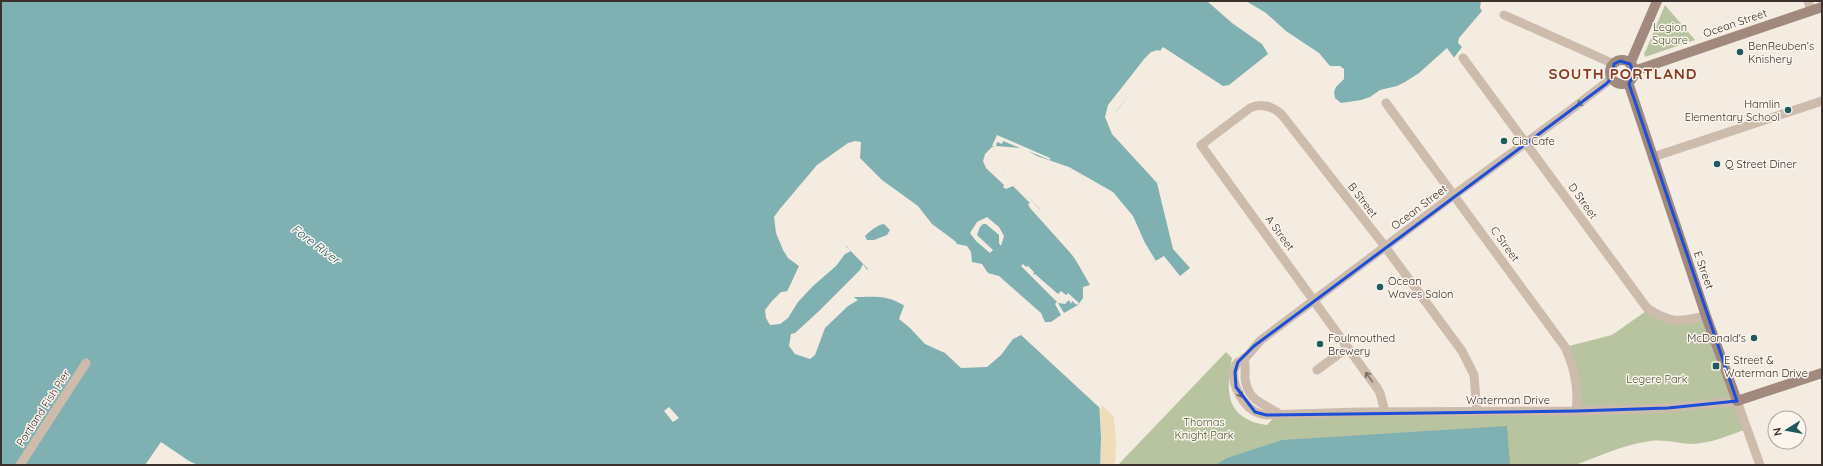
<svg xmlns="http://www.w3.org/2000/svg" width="1823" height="466" font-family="Quicksand,sans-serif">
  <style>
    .green { fill: #b8c4a0 }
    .sand { fill: #efdcb8 }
    .water { fill: #7fb0b2 }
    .pier { fill: #f4ebe1; fill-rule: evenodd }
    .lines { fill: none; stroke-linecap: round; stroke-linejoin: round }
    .street { stroke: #cdbbac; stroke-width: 9 }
    .secondary { stroke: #a18a7d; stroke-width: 10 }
    .oneway { stroke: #7d6f65 }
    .marked { fill: none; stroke: #1d4ed8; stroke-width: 3; stroke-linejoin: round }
    .poi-dot { fill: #1f5a5e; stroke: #fbf5ee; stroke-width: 1.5 }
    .labels { text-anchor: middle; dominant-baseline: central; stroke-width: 3; stroke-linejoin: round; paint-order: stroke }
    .street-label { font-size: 11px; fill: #3b302b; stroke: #fbf5ee }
    .park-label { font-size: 11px; fill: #4a5a2e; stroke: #fbf5ee }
    .poi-label { font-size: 11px; fill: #3b302b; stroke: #fbf5ee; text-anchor: start }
    .water-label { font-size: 12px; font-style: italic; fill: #1f5a5e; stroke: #fbf5ee }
    .district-label { font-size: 15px; font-weight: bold; letter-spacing: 1px; fill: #8c3b22; stroke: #fbf5ee }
  </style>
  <rect width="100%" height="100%" fill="#f4ebe1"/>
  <g class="green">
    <polygon points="1665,5 1695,40 1645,57 1644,53 1646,50"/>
    <path d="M 1649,309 L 1660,317 L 1706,316 L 1747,429 C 1730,435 1711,443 1694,444 C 1679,444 1666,439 1651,441 C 1625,444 1600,456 1575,465 L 1118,465 L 1226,352 L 1232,358 C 1228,381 1223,408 1249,420 C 1254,423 1261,424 1267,425 L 1278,413 L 1576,411 L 1578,399 L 1565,347 L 1612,335 Z"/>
  </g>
  <polygon class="sand" points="1092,396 1114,417 1116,441 1115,465 1090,465"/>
  <g class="water">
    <path d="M 1,1 L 1214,1 L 1274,51 L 1227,92 L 1161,52 L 1112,117 L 1118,132 L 1161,181 L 1157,183 L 1173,249 L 1190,268 L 1180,276 L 1164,256 L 1152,263 L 1132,225 L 1111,196 L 1040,163 L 1006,152 L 1000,152 L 993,160 L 999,169 L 1039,208 L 1092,283 L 1094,298 L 1047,325 L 988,273 L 969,263 L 969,254 L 964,249 L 953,248 L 858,166 L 850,163 L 839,170 L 788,227 L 785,241 L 793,261 L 799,266 L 785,296 L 772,311 L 777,317 L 846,246 L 868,269 L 800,337 L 806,344 L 853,297 C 874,297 886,294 905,306 L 964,362 L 989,359 L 1020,332 L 1099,403 L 1101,438 L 1100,465 L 198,465 L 189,461 L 161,442 L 145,465 L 1,465 Z"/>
    <polygon points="1241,1 1498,1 1492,2 1459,40 1462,47 1453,59 1409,89 1378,93 1373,100 1343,109 1333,100 1332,87 1339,73"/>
    <path d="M 884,224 L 890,230 L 887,235 L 874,240 L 867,240 L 865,236 C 870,231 877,225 884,224 Z"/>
    <polygon points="1507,426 1510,465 1215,465 1227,458 1282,440"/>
  </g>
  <g class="pier">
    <polygon points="1207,1 1217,1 1259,31 1268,39 1276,52 1273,60 1227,94 1162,55 1156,61 1154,61 1152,66 1117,110 1114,117 1120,131 1163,180 1162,183 1161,181 1157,183 1112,134 1105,117 1108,105 1145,58 1151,52 1158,50 1160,51 1163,47 1223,86 1229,85 1268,54 1262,44 1232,23"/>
    <polygon points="1239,1 1246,1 1266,13 1286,31 1319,53 1330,66 1340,66 1344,69 1344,79 1336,87 1334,92 1335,98 1341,103 1361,100 1370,97 1380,90 1397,86 1405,82 1419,73 1447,48 1455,59 1410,90 1379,95 1374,102 1364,106 1343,110 1333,102 1331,96 1331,89 1337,74 1324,69 1311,57"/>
    <polygon points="1481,1 1500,1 1499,3 1493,4 1461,39 1463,46 1462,47 1458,43 1459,38 1482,11 1480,8"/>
    <path d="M 997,135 L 1050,158 L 1050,160 L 1028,151 L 1037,156 L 1069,167 L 1113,192 L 1133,216 L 1145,243 L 1156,261 L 1150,264 L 1130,226 L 1110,197 L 1039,165 L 1006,154 L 1001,154 L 996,161 L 997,164 L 1005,175 L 1006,174 L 1052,222 L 1074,249 L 1094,283 L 1096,297 L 1054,325 L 1047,327 L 1030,316 L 986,278 L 985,273 L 981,274 L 968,264 L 967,255 L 963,251 L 951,250 L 913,214 L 857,167 L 850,165 L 840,171 L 790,228 L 787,241 L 791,255 L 800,265 L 799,266 L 788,258 L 783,250 L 776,233 L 774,217 L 779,210 L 817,165 L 848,143 L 855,141 L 861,142 L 860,158 L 882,180 L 918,206 L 932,224 L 955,241 L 957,244 L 967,246 L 971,252 L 972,262 L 982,264 L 988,273 L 999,276 L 1041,313 L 1045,322 L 1051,322 L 1061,315 L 1055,304 L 1057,302 L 1021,266 L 1023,264 L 1026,267 L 1028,266 L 1034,272 L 1033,275 L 1035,274 L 1058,294 L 1061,291 L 1066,295 L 1068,293 L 1079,303 L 1077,305 L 1072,301 L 1071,304 L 1069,300 L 1065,304 L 1058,303 L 1064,313 L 1078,305 L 1083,298 L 1083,287 L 1090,285 L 1074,257 L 1030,208 L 1028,204 L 1030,203 L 1013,186 L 1006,189 L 1003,187 L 1004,185 L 986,168 L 983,161 L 985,154 L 992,147 L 995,147 L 992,146 ZM 1003,141 L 1020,148 L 996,146 L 997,142 L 1002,144 Z"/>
    <polygon points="987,217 999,227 1004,236 1001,246 999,243 999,235 986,224 983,224 980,227 977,235 993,250 990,253 976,241 970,233 977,222"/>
    <polygon points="844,245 851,251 845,254 836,266 813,286 798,302 788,318 780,324 770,325 766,318 765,310 772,301 781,292 790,291 787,298 775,311 777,314"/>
    <polygon points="863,264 868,271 803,337 806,341 852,296 858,300 848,306 825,328 815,355 810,359 795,354 789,346 791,334 795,333 819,311 860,270"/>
    <polygon points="905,303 965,360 988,357 1014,332 1020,330 1027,332 1101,402 1102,410 1021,335 1013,339 1001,355 987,367 961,368 945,353 925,344 910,328 899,319"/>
    <polygon points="669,407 679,418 673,422 664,411"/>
  </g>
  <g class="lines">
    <g class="street">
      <polyline points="1808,1 1811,11"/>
      <polyline points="1504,15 1614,64"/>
      <path d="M 1463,58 L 1647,308 C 1670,324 1680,322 1706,316"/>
      <path d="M 1612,78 L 1568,112 L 1454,195 L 1261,340 C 1255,346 1250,354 1244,359 C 1244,359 1239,362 1238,362 C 1226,376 1241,403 1254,411 C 1257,413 1262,414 1266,415 L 1360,412 L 1576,411 L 1668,408 L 1737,401 L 1760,465"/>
      <path d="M 1386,103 L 1565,347 C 1575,368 1579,389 1576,411"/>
      <polyline points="1653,157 1822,101"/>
      <path d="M 1244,358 C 1246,365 1245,371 1245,378 C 1248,401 1261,402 1278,413"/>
      <polyline points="1317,370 1347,348"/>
      <path d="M 1385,412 L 1380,393 L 1377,388 L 1201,145 L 1250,108 C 1261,103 1273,106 1282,115 L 1380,240 L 1462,351 L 1474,375 L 1477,412"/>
      <polyline points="20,465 86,363"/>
    </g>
    <g class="secondary">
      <circle cx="1622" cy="72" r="12"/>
      <polyline points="1630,64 1657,1"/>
      <polyline points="1634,71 1822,7"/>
      <polyline points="1628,82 1706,316 1737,401 1822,373"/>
    </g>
  </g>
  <defs><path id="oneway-shaft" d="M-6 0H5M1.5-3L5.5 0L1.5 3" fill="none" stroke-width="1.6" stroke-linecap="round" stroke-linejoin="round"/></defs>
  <g class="oneway">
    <use href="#oneway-shaft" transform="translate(1582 102) rotate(143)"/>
    <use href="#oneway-shaft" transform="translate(1369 377) rotate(-126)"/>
    <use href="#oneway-shaft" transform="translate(1239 392) rotate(64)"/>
  </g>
  <path class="marked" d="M 1620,61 L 1630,64 L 1634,74 L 1629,84 L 1737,401 L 1668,408 L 1576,411 L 1266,415 L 1255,412 L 1236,387 L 1235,372 L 1238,362 L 1254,346 L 1606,84 L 1612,78 L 1614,64 Z"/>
  <g class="poi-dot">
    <circle cx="1740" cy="52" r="4"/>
    <circle cx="1788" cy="110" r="4"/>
    <circle cx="1504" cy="141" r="4"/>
    <circle cx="1717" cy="164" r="4"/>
    <circle cx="1380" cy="287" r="4"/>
    <circle cx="1754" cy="338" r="4"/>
    <circle cx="1320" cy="344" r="4"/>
    <rect x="1712" y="362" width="8" height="8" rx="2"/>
  </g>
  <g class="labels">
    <g class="street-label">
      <text transform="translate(1735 23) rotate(-19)">Ocean Street</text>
      <text transform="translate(1363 200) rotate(52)">B Street</text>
      <text transform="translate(1583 201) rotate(54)">D Street</text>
      <text transform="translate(1419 207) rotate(-37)">Ocean Street</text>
      <text transform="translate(1280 233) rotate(54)">A Street</text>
      <text transform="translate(1505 244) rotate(54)">C Street</text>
      <text transform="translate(1704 270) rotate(71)">E Street</text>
      <text x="1508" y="400">Waterman Drive</text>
      <text transform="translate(43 408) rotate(-57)">Portland Fish Pier</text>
    </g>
    <g class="park-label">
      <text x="1670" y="27">Legion<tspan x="1670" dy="13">Square</tspan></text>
      <text x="1657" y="379">Legere Park</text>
      <text x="1204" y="422">Thomas<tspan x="1204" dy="13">Knight Park</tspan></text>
    </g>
    <g class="poi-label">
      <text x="1748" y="46">BenReuben’s<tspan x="1748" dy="13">Knishery</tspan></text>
      <text x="1780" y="104" text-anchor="end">Hamlin<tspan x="1780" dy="13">Elementary School</tspan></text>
      <text x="1512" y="141">Cia Cafe</text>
      <text x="1725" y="164">Q Street Diner</text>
      <text x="1388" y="281">Ocean<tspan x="1388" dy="13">Waves Salon</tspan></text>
      <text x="1328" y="338">Foulmouthed<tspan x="1328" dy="13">Brewery</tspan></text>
      <text x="1746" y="338" text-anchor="end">McDonald's</text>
      <text x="1724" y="360">E Street &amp;<tspan x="1724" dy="13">Waterman Drive</tspan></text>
    </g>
    <g class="water-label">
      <text transform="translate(316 244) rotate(37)">Fore River</text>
    </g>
    <g class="district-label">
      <text x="1623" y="73">SOUTH PORTLAND</text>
    </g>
  </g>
  <rect width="1823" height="466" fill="none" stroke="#3b302b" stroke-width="4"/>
  <g transform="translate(1787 430) rotate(259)"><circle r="19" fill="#fbf5ee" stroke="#aea6a0"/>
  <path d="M0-3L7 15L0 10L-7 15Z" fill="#1f5a5e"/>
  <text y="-6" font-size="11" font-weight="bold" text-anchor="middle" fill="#3b302b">N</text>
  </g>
</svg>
